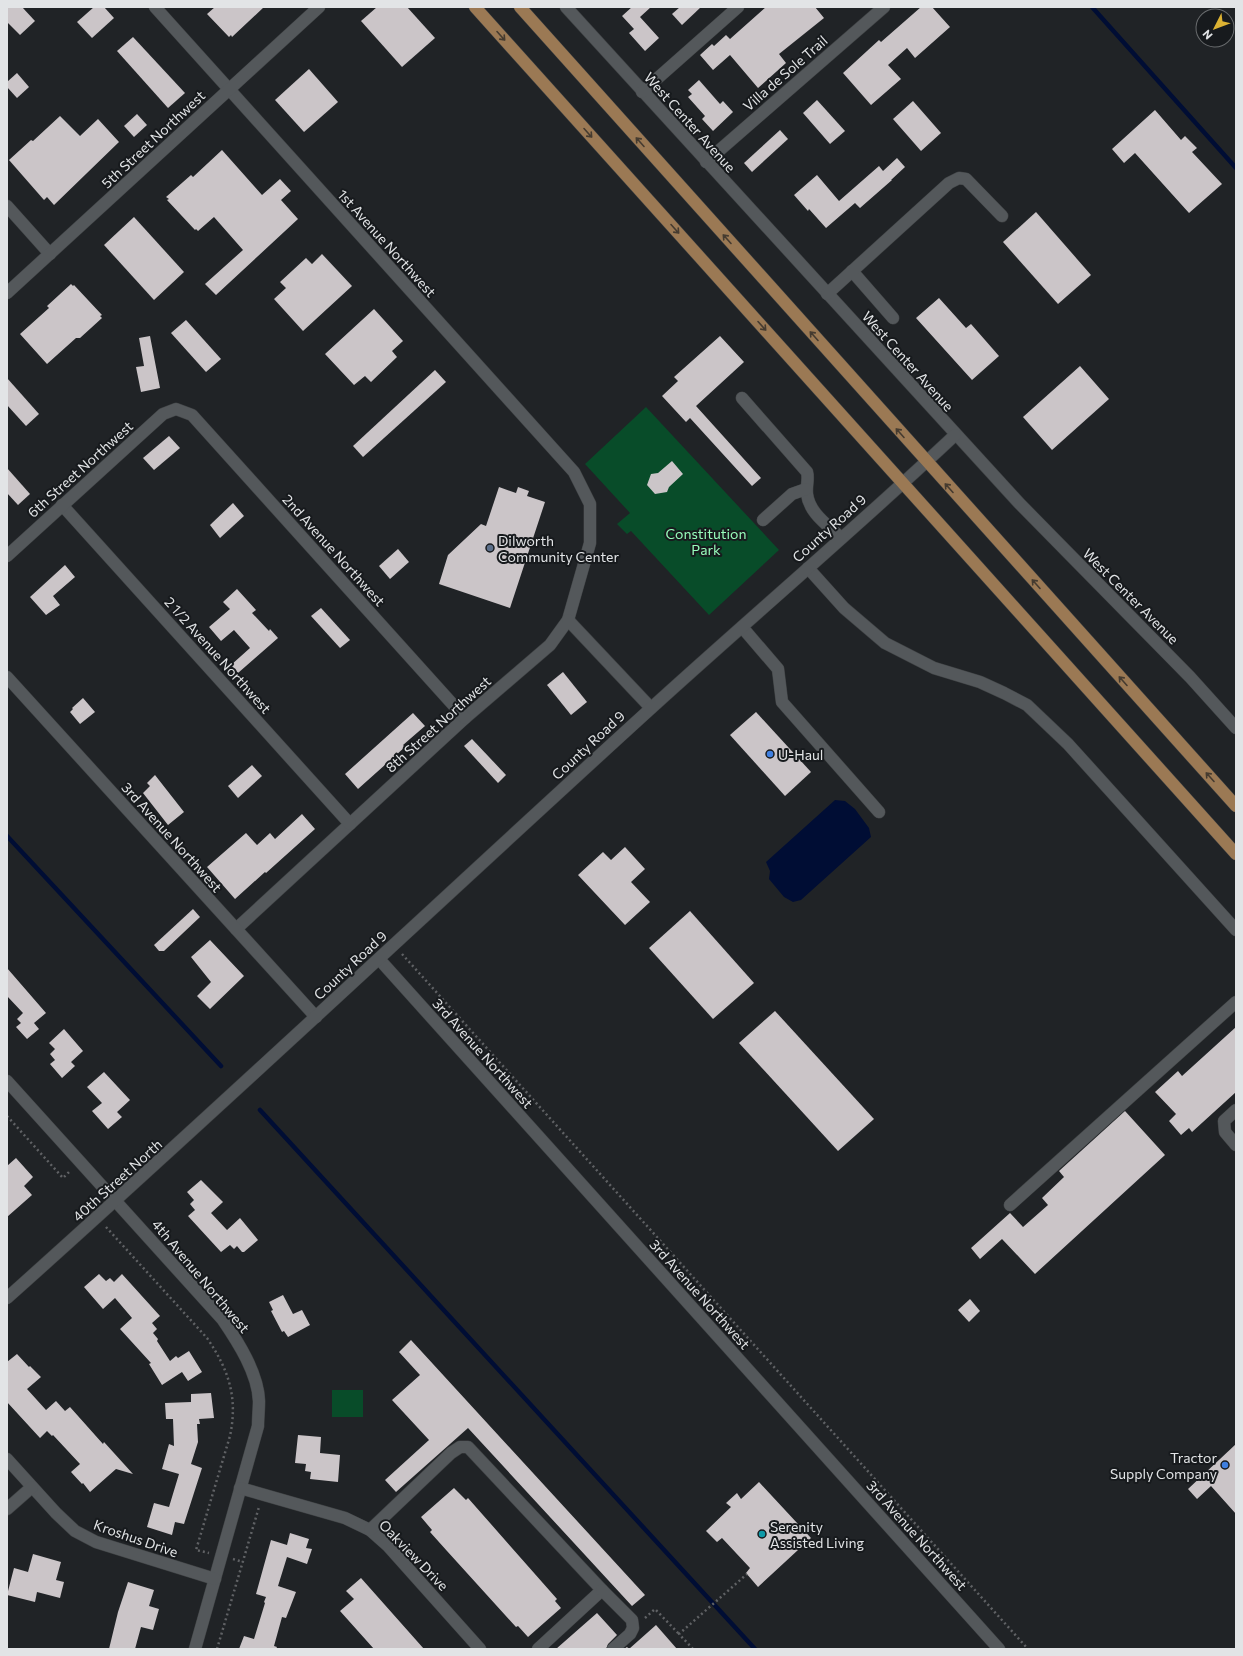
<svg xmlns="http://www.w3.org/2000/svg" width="1243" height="1656" font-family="Commissioner,sans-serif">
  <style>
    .green { fill: #084c29 }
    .water { fill: #000d34 }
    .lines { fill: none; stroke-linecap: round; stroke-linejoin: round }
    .stream { stroke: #000d34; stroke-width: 4.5 }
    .building { fill: #cbc5c8 }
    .minor-casing { stroke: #3e4143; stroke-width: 13 }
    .major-casing { stroke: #3e4143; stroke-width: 13 }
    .path { stroke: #606265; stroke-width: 2.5; stroke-dasharray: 2 3; stroke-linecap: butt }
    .minor { stroke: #54585b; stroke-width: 12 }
    .major { stroke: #9b7954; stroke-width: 12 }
    .oneway { stroke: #453b30 }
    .service-dot { fill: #5c6f8a; stroke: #171a1d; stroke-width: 1.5 }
    .shop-dot { fill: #3f7fe0; stroke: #171a1d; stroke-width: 1.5 }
    .culture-dot { fill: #0f9aa8; stroke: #171a1d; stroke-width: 1.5 }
    .labels { text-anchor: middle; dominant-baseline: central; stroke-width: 4; stroke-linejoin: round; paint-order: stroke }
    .street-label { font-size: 14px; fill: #e2e4e6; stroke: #171a1d }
    .park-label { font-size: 14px; fill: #98fdbc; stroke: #171a1d }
    .poi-label { font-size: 14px; fill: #e2e4e6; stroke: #171a1d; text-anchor: start }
  </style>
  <rect width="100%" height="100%" fill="#202326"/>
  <g class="green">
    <polygon points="646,407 779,550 709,615 631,531 627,534 617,524 630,513 585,464"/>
    <rect x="332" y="1390" width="31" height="27"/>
  </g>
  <polygon class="water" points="835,800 845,801 855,809 869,828 871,837 801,900 793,902 784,897 769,879 770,871 766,862"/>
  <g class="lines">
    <g class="stream">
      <polyline points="1092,7 1236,168"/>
      <polyline points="7,836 221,1066"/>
      <polyline points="260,1110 755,1649"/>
    </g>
  </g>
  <g class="building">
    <polygon points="7,7 22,7 35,21 20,35 7,22"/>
    <polygon points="94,7 104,7 114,18 92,38 77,22"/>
    <polygon points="215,7 264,7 232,37 231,35 229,37 207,14"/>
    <polygon points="377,7 407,7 435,38 402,67 361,21"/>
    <polygon points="632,7 651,7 640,17 659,38 645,51 629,33 634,29 622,16"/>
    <polygon points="680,7 701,7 682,25 672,14"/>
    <polygon points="766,7 815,7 824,18 779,54 786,63 758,88 730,55 713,70 700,55 712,44 714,46 726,35 730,39"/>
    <polygon points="921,7 932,7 950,27 915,58 907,48 888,65 901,79 871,105 843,73 879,40 881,42"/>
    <polygon points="133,37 185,93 168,108 117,51"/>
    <polygon points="309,69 338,102 304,132 275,100"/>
    <polygon points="17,73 29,87 17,98 7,87 7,82"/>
    <polygon points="699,80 720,104 723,101 733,112 713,131 702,119 705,116 688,97 692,94 688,90"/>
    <polygon points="817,100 845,131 830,144 803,113"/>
    <polygon points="913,101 941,133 921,151 893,119"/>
    <polygon points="1155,110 1181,140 1185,136 1197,148 1192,152 1222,184 1189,213 1135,153 1124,163 1112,149"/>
    <polygon points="137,114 147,125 134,137 124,126"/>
    <polygon points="60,116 80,136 98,119 119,142 54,205 47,197 44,200 9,160 31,140 33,141"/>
    <polygon points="780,130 788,139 752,172 744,163"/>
    <polygon points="222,150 262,195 280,179 291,191 281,200 298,219 216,295 205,284 243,250 214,217 198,231 196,229 195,230 167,200 169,199 166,197 191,175 193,177"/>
    <polygon points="897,158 905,167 891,180 892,180 860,208 855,203 826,228 809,209 808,211 794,195 817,175 839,201 879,166 883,171"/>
    <polygon points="1036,212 1091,275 1058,304 1003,242"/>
    <polygon points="134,217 184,272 154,300 104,245"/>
    <polygon points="322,254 352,286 303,331 274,299 286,288 280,282 306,258 312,264"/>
    <polygon points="71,284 73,286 74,285 102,315 100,316 102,318 80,338 76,338 47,364 20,334 49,308 47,306"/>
    <polygon points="939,298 966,328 971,324 999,356 972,380 916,318"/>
    <polygon points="374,309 403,341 392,351 397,357 371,382 365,376 354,385 325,354"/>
    <polygon points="186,320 221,359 206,372 171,333"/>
    <polygon points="150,336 160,388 141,392 136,367 144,366 139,338"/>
    <polygon points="720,336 744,362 696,406 761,478 752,486 690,418 686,422 662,396 678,381 674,377"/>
    <polygon points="1080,366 1109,399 1052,450 1023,417"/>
    <polygon points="435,370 446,382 363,457 353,446"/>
    <polygon points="7,378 39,414 26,426 7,405"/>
    <polygon points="169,436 180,448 154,470 143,458"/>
    <polygon points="672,461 683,474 669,487 667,492 655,494 647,485 651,474 658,473"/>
    <polygon points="7,468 30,494 18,505 7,493"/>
    <polygon points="499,487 516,493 518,487 529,491 527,496 545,502 510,608 439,584 448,555 481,524 486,526"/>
    <polygon points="233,503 244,516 220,538 210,525"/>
    <polygon points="398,549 409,562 390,579 379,566"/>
    <polygon points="65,565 75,577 53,596 60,605 46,615 30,597"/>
    <polygon points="237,589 256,610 252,613 269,631 270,629 278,638 238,673 231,665 250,648 234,630 221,641 209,627 230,609 223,602"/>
    <polygon points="321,608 350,640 340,648 311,616"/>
    <polygon points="563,672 587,702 571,715 547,685"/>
    <polygon points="83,698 95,712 80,724 70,712 73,709 72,708"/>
    <polygon points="756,712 811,772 785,796 730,735"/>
    <polygon points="413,713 425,726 403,745 405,747 358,789 345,774"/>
    <polygon points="472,739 506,775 498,783 464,746"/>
    <polygon points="252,765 262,776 238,798 228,786"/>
    <polygon points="155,775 184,812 168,825 143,793 150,786 147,783"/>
    <polygon points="302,814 315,829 266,873 265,872 235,899 207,867 246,833 257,845 270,833 275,839"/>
    <polygon points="625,847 645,869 631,882 650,902 625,925 578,875 603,852 611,860"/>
    <polygon points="193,909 200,917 164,951 159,951 154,945"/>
    <polygon points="690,911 754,983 713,1019 649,948"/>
    <polygon points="210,940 244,976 210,1009 197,996 211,982 191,957"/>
    <polygon points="7,968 46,1013 34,1023 39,1029 27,1039 16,1027 21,1023 17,1019 23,1013 7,996"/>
    <polygon points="775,1011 874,1119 838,1151 739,1043"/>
    <polygon points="1236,1027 1236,1092 1192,1132 1189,1128 1181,1135 1169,1121 1176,1114 1155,1092 1178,1071 1182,1076"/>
    <polygon points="64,1029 83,1051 71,1062 75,1066 62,1078 50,1064 55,1060 50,1054 55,1049 49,1043"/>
    <polygon points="104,1072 130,1100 117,1112 122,1117 108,1129 92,1111 102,1103 87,1087"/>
    <polygon points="1125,1111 1165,1155 1035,1274 1002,1239 980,1259 971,1248 1010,1213 1023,1227 1048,1205 1042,1198 1064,1177 1059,1171"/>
    <polygon points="16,1158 33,1177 24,1186 32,1195 7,1217 7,1166"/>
    <polygon points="201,1180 223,1202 211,1213 227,1230 240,1218 258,1240 244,1252 242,1252 237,1246 234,1249 230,1245 221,1252 188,1216 195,1210 190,1204 194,1200 187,1192"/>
    <polygon points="99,1274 106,1281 110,1278 114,1282 122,1274 160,1316 152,1323 157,1329 153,1333 158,1339 157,1341 170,1361 176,1356 178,1358 189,1351 202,1372 188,1381 182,1372 162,1385 149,1364 151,1363 120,1329 132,1318 115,1298 103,1309 84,1287"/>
    <polygon points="283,1295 293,1314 302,1310 310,1325 288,1337 284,1331 282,1332 271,1311 273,1310 269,1302"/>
    <polygon points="970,1299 980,1311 969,1322 958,1310"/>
    <polygon points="411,1340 645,1595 632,1606 468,1428 396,1492 385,1480 429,1440 392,1400 420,1375 399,1352"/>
    <polygon points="17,1354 29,1367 30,1366 41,1377 27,1389 46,1410 56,1401 65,1411 70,1407 103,1444 104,1442 133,1474 116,1469 90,1492 83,1483 82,1484 71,1472 80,1464 53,1435 52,1436 47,1431 40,1438 7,1402 7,1362"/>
    <polygon points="211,1393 214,1418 199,1419 200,1424 197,1424 198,1442 191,1464 202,1468 184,1524 175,1522 172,1535 147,1527 154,1503 169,1507 179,1474 162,1469 169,1444 174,1446 173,1419 166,1419 165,1403 191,1402 191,1394"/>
    <polygon points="298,1435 321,1437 320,1453 340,1455 338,1482 310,1479 311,1472 305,1471 306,1464 295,1463"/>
    <polygon points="1236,1444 1236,1514 1211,1486 1197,1499 1188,1489"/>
    <polygon points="759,1482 811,1538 758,1587 746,1573 750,1568 722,1538 717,1542 706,1531 731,1507 726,1503 737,1493 741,1499"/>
    <polygon points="454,1488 466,1500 468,1498 557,1599 555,1601 561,1608 528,1637 518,1626 516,1627 447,1551 430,1532 432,1530 421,1517"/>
    <polygon points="290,1533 309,1539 306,1548 312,1549 307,1564 287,1557 278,1586 296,1592 286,1618 282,1617 274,1646 277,1647 276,1649 239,1649 244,1636 254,1639 265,1603 264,1602 266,1597 256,1594 271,1540 287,1545"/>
    <polygon points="33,1554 61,1562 56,1580 64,1582 60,1598 37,1592 35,1602 7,1595 14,1568 28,1572"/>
    <polygon points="361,1578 424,1649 374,1649 340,1611 354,1599 346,1591"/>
    <polygon points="128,1582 154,1590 149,1606 159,1609 153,1630 141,1627 135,1649 109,1649 118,1612"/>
    <polygon points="597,1613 617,1635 608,1644 606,1649 556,1649"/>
    <polygon points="656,1625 677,1649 624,1649 627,1647 629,1649"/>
  </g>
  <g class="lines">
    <defs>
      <g id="minor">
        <polyline points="155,7 574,472 590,504 590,543 568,620 550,645 465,718 236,929"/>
        <polyline points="566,7 1019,503 1190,677 1236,728"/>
        <polyline points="642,92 738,7"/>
        <polyline points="706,162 884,7"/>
        <polyline points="7,206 50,254"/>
        <polyline points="852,271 893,318"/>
        <polyline points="7,293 319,7"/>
        <polyline points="827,294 949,183 959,178 966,179 1002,216"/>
        <path d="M 742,398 L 807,472 C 809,479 806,486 807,494 C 809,513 828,525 841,538"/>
        <polyline points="62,505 350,824"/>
        <polyline points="763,520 792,494 806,489"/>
        <polyline points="7,556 163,414 176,409 192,415 465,718"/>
        <polyline points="808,568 844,608 885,643 934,668 980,682 1004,693 1027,705 1068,744 1236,930"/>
        <polyline points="568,620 651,708"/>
        <polyline points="742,627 778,669 782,702 879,812"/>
        <polyline points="7,677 316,1017"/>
        <polyline points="379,959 999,1649"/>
        <path d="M 7,1081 L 223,1320 C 238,1342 258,1373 259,1401 C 259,1409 258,1418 258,1426 L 195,1649"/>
        <polyline points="1236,1110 1224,1121 1225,1132 1236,1145"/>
        <polyline points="1010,1205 1236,1002"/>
        <path d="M 7,1298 C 223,1105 434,906 648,711 C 750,618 855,529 955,435"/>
        <polyline points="7,1459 56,1513 75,1531 96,1542 215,1579"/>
        <polyline points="240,1488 345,1518 370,1530 388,1546 480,1649"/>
        <polyline points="7,1509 32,1487"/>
        <polyline points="370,1530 451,1453 460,1447 468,1447 602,1590 538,1649"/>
        <polyline points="602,1590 632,1620 633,1628 630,1634 613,1649"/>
      </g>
      <g id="major">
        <polyline points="475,7 1236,854"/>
        <polyline points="520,7 1236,806"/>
      </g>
    </defs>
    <use href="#minor" class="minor-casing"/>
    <use href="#major" class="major-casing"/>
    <g class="path">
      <polyline points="402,954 1028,1649"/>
      <polyline points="7,1116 63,1178 70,1171"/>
      <path d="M 106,1227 L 207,1338 C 229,1370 238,1398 230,1436 L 196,1550 L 209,1553"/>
      <polyline points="233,1559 243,1562"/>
      <polyline points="645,1618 655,1609 679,1634"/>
      <polyline points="217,1649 259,1507"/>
      <polyline points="693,1649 679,1634 747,1574"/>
    </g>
    <use href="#minor" class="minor"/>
    <use href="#major" class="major"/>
  </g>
  <defs><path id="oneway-shaft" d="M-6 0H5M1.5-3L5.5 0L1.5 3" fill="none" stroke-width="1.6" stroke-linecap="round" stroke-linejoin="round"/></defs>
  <g class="oneway">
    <use href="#oneway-shaft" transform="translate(501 36) rotate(48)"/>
    <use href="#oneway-shaft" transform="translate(588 133) rotate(48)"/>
    <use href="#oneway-shaft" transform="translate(640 142) rotate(-132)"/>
    <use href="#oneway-shaft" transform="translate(675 229) rotate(48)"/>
    <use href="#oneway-shaft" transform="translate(727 239) rotate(-132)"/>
    <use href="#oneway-shaft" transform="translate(762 326) rotate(48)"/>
    <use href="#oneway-shaft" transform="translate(814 336) rotate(-132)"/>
    <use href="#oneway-shaft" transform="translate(900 433) rotate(-132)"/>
    <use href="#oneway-shaft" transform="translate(949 488) rotate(-132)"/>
    <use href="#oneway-shaft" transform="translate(1036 584) rotate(-132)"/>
    <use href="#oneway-shaft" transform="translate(1123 681) rotate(-132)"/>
    <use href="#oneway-shaft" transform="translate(1210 777) rotate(-132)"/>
  </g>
  <circle class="service-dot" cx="490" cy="548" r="4"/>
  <g class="shop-dot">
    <circle cx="770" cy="754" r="4"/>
    <circle cx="1225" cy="1465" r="4"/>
  </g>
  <circle class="culture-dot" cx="762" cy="1534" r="4"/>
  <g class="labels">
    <g class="street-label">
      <text transform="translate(785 73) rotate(-41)">Villa de Sole Trail</text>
      <text transform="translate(690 122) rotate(48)">West Center Avenue</text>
      <text transform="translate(153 139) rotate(-43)">5th Street Northwest</text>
      <text transform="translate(387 243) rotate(48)">1st Avenue Northwest</text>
      <text transform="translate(908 361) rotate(48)">West Center Avenue</text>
      <text transform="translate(80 469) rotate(-42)">6th Street Northwest</text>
      <text transform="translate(829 528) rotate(-42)">County Road 9</text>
      <text transform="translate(334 550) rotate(48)">2nd Avenue Northwest</text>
      <text transform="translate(1131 596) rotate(45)">West Center Avenue</text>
      <text transform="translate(218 655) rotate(48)">2 1/2 Avenue Northwest</text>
      <text transform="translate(438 724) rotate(-42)">8th Street Northwest</text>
      <text transform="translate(588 745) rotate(-43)">County Road 9</text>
      <text transform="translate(172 837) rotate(48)">3rd Avenue Northwest</text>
      <text transform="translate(350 965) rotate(-43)">County Road 9</text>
      <text transform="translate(483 1053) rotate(48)">3rd Avenue Northwest</text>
      <text transform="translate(117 1180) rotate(-42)">40th Street North</text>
      <text transform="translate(201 1276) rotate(50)">4th Avenue Northwest</text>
      <text transform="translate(700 1294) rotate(48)">3rd Avenue Northwest</text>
      <text transform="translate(917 1535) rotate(48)">3rd Avenue Northwest</text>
      <text transform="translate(136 1538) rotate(19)">Kroshus Drive</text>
      <text transform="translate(414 1555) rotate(46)">Oakview Drive</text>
    </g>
    <g class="park-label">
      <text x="706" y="533">Constitution<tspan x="706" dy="16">Park</tspan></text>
    </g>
    <g class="poi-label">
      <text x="498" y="540">Dilworth<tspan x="498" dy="16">Community Center</tspan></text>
      <text x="778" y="754">U-Haul</text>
      <text x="1217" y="1457" text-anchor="end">Tractor<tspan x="1217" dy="16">Supply Company</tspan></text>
      <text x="770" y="1526">Serenity<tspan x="770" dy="16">Assisted Living</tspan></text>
    </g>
  </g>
  <rect width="1243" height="1656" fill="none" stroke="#e2e4e6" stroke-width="16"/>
  <g transform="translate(1215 28) rotate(228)"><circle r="19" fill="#171a1d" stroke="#686b6d"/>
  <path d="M0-3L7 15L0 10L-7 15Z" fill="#dcb233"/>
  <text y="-6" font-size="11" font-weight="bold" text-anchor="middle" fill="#e2e4e6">N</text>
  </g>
</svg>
